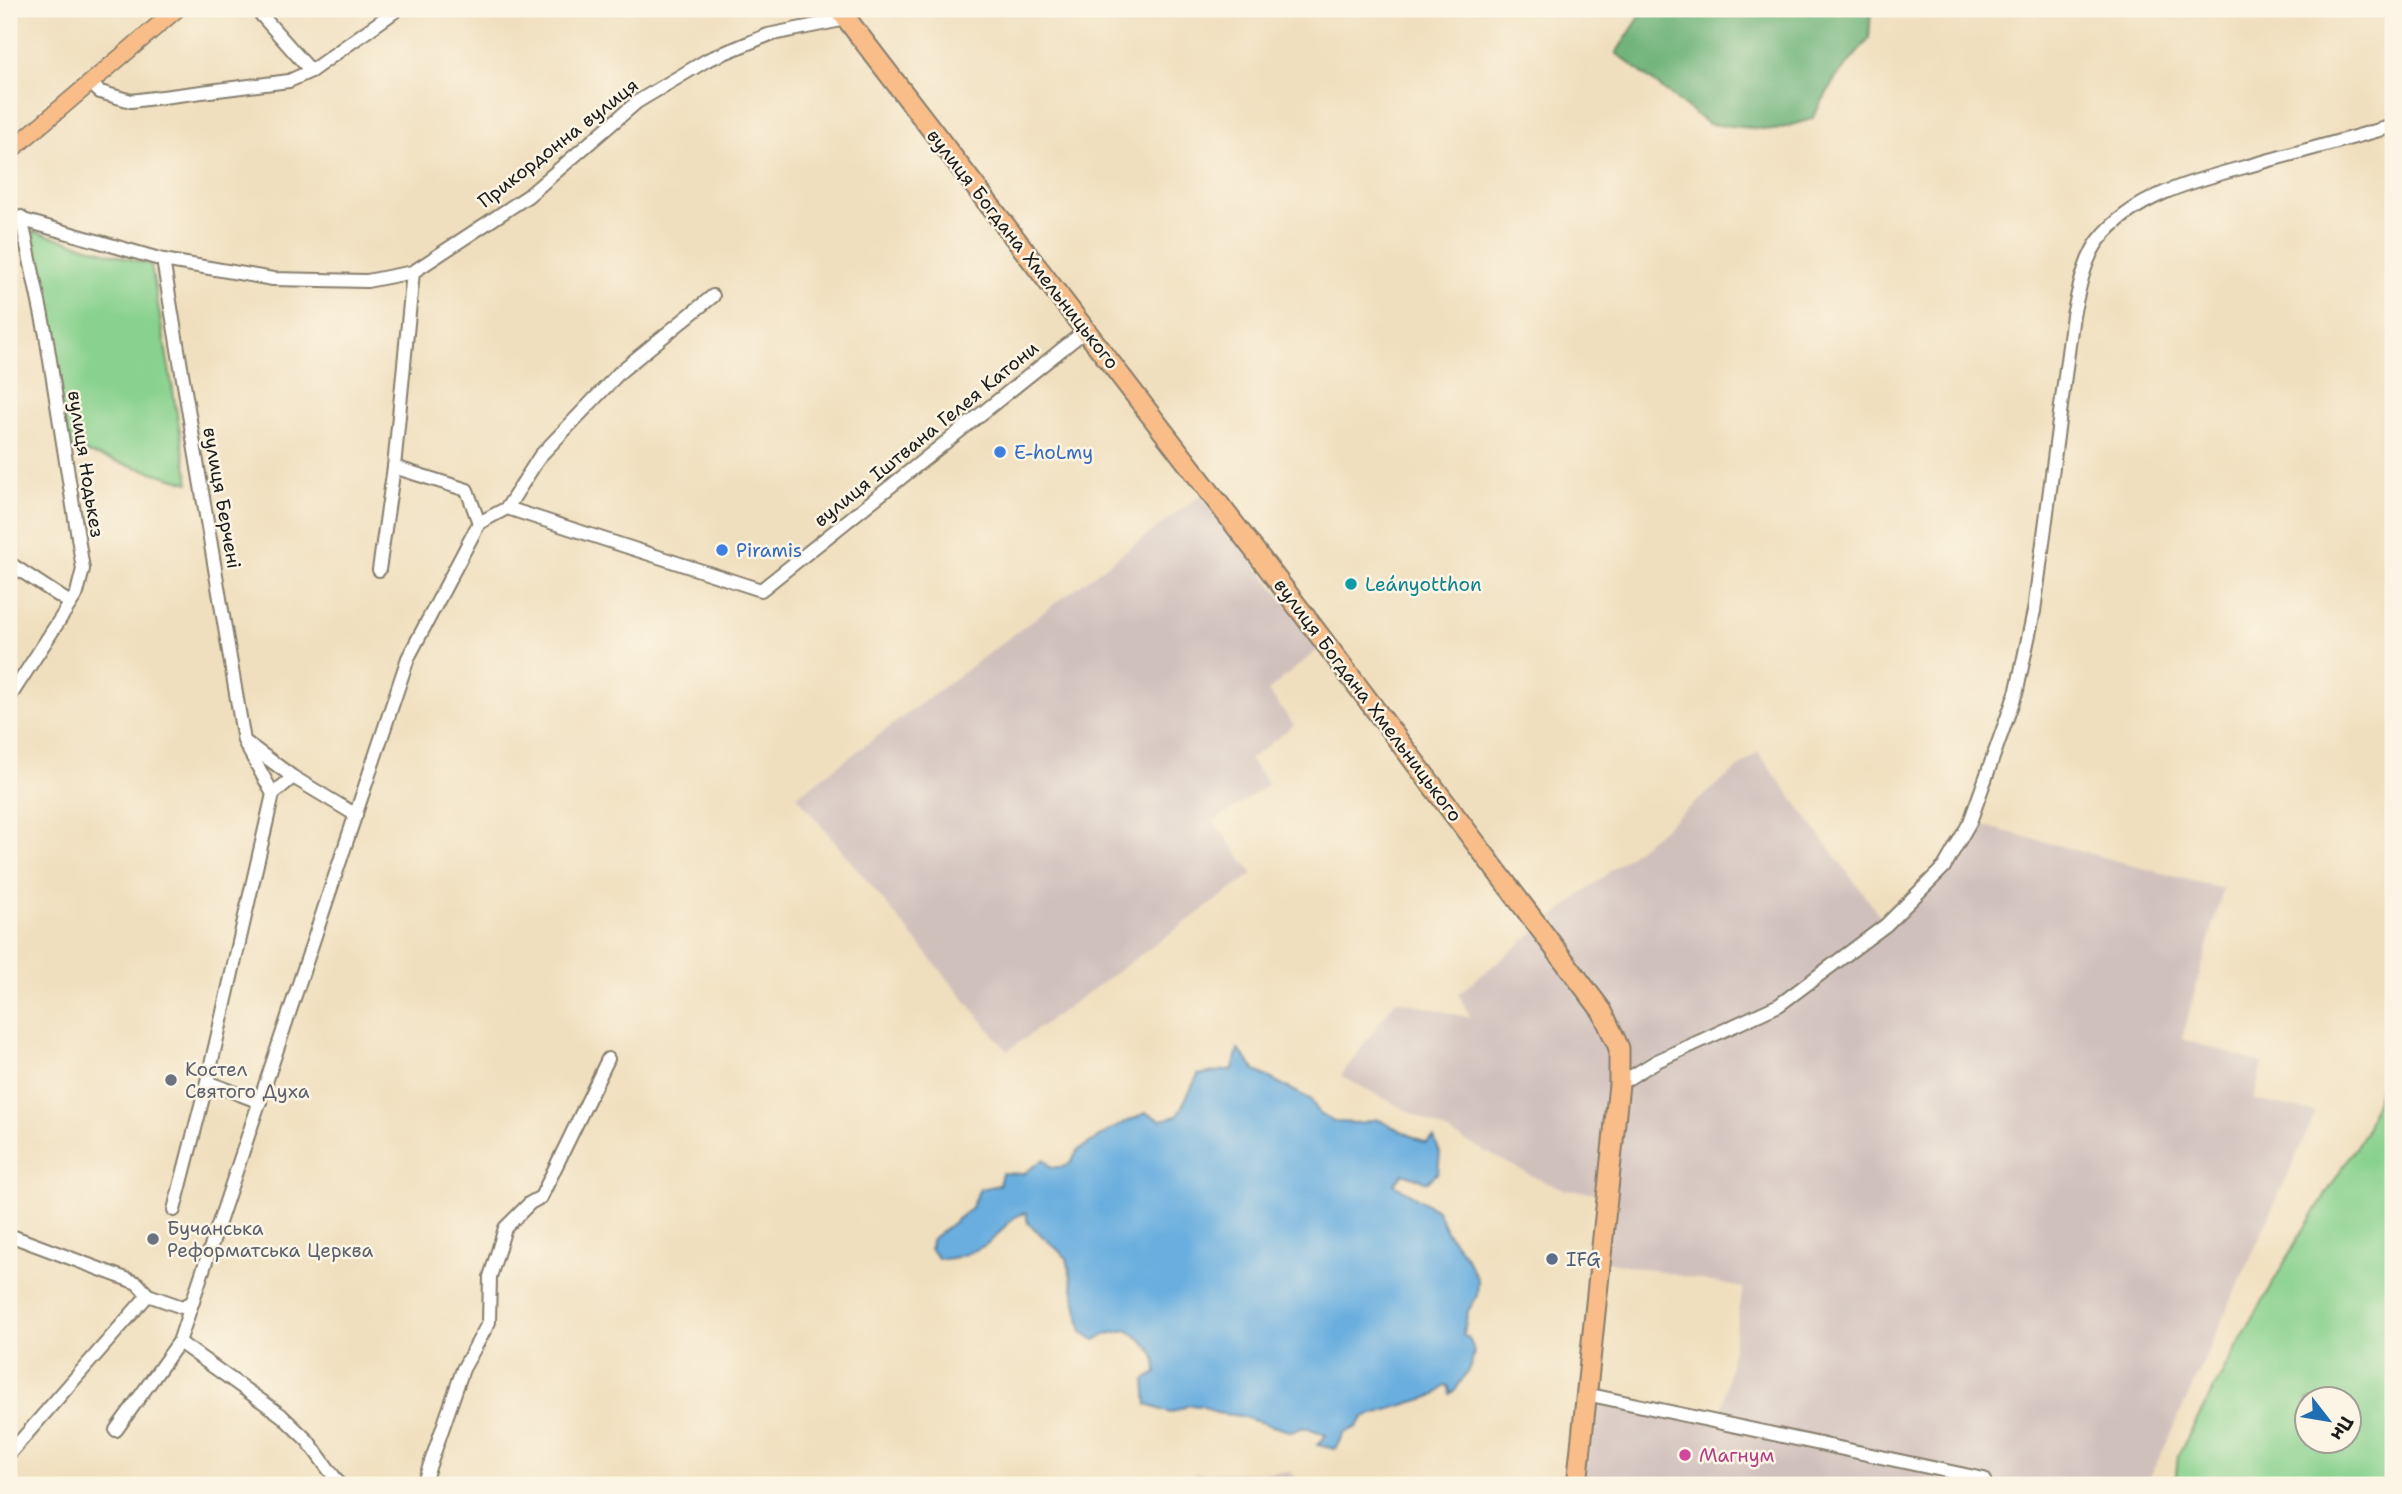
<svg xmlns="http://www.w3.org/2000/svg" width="2402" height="1494" font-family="'Shantell Sans',sans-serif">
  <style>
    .industrial { fill: #d0c0bc }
    .green { fill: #88d18e; stroke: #527655; stroke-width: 2; fill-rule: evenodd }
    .forest { fill: #6eb379; stroke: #45684a; stroke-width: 2 }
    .water { fill: #69aedf; stroke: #42657e; stroke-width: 2 }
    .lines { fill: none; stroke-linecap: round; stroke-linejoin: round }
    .minor-casing { stroke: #867e6d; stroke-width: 16 }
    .major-casing { stroke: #867e6d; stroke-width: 19 }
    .highway-casing { stroke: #867e6d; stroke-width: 23 }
    .minor { stroke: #fff; stroke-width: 12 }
    .major { stroke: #f8bd89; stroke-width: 16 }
    .highway { stroke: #f8bd89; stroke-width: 19 }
    .shop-dot { fill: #3f7fe0; stroke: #fcf5e5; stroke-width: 2.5 }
    .culture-dot { fill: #0f9aa8; stroke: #fcf5e5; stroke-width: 2.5 }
    .worship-dot { fill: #6b7280; stroke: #fcf5e5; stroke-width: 2.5 }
    .service-dot { fill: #5c6f8a; stroke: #fcf5e5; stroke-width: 2.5 }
    .hotel-dot { fill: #d1479c; stroke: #fcf5e5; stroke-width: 2.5 }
    .labels { text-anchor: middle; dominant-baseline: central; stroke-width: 5; stroke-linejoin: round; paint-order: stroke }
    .street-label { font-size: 19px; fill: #1c1c1c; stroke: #fcf5e5 }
    .shop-label { font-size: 19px; fill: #366cbe; stroke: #fcf5e5; text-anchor: start }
    .culture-label { font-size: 19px; fill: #0d838f; stroke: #fcf5e5; text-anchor: start }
    .worship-label { font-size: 19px; fill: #5b616d; stroke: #fcf5e5; text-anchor: start }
    .service-label { font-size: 19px; fill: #4e5e75; stroke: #fcf5e5; text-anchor: start }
    .hotel-label { font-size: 19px; fill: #b23c85; stroke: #fcf5e5; text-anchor: start }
  </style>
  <rect width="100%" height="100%" fill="#fcf5e5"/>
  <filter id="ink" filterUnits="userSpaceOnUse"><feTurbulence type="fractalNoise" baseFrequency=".0143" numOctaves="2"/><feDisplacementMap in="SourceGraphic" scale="14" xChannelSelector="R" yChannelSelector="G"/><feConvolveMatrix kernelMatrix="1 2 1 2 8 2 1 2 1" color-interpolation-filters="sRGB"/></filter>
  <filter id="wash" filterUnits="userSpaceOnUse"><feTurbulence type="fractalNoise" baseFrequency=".00686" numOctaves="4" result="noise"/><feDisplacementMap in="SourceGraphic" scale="28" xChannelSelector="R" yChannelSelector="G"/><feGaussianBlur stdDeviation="1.57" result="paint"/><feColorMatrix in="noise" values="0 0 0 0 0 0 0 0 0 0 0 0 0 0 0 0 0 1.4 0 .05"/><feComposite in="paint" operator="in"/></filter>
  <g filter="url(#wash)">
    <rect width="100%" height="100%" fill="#f0dfbe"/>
    <g class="industrial">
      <polygon points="1202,494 1320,648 1268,691 1294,725 1249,760 1269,784 1214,822 1253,874 1007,1051 797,796"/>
      <polygon points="1758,752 1886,924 1944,867 1970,822 2223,889 2182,1039 2262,1063 2254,1100 2316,1112 2167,1443 2145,1485 1640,1485 1578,1476 1586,1394 1720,1422 1743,1288 1600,1260 1607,1193 1564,1190 1534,1177 1341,1076 1396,1000 1471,1018 1458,994"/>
      <polygon points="1290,1472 1304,1485 1184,1485 1195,1473"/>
    </g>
    <g class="green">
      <polygon points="33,231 151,265 189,483 68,447"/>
      <path d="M 2393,1028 L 2393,1485 L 2175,1485 L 2178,1455 L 2228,1363 L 2297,1240 L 2365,1132 L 2382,1082 L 2385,1043 ZM 2308,1400 L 2350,1400 L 2350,1442 L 2308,1442 Z"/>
    </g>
    <polygon class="forest" points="1645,9 1870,9 1871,10 1869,39 1835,79 1812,119 1775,130 1708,124 1616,53"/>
    <path class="water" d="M 1238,1049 L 1256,1071 L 1310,1099 L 1320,1114 L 1334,1122 L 1360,1123 L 1377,1119 L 1426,1143 L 1434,1138 L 1440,1153 L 1438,1172 L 1428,1182 L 1403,1173 L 1394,1184 L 1437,1210 L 1447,1233 L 1465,1255 L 1478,1280 L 1477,1296 L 1468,1311 L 1463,1335 L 1469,1338 C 1470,1342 1472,1344 1473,1348 C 1477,1361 1459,1387 1450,1394 L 1449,1387 L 1445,1386 L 1436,1395 L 1364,1417 L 1357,1427 L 1344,1433 L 1335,1449 L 1318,1445 L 1326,1435 C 1311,1430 1307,1423 1292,1432 L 1240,1416 L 1216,1413 L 1202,1406 L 1189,1405 L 1170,1413 L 1147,1405 L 1145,1380 L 1157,1373 C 1158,1351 1145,1341 1127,1330 L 1106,1334 L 1095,1340 L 1082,1332 L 1067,1258 L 1028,1223 L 1026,1213 C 1010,1215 1004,1230 992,1240 C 980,1250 954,1260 939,1259 L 930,1249 L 931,1240 L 970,1209 L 980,1189 L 999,1185 L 1002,1173 L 1023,1174 L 1044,1159 L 1051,1167 L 1063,1167 L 1071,1163 L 1077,1151 L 1117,1126 L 1146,1113 L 1161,1120 L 1177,1116 L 1198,1075 L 1233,1069 Z"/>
  </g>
  <g filter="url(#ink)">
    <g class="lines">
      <defs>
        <g id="minor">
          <polyline points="256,9 311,71"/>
          <polyline points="90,83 100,92 131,101 289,81 311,71 398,9"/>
          <polyline points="9,216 163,260 273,279 367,281 413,272 528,196 637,102 707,60 768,35 846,19"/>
          <polyline points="163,260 244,741 293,777 356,815"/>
          <polyline points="507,508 540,456 621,371 713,296"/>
          <polyline points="479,523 507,508 761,590 1086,330"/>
          <polyline points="9,563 70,603"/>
          <polyline points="379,570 394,467"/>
          <polyline points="9,698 77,593 83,569 46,335 21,217"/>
          <polyline points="246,745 273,794"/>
          <path d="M 1619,1084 L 1657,1061 L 1779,1005 L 1886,925 L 1944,867 L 1970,822 L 2017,690 L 2034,611 L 2073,315 C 2079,290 2084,260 2099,240 C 2139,189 2212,177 2270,160 C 2311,149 2352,138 2393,126"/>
          <polyline points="260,1102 207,1082 273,794 293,777"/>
          <polyline points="174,1210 207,1082"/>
          <polyline points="9,1235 137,1283 148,1295"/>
          <polyline points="179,1342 281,1415 308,1441 340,1485"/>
          <polyline points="1586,1394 1984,1479"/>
          <polyline points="116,1430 179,1342 408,658 479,523 467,490 394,467 413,272"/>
          <polyline points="9,1454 148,1295 182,1307 193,1302"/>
          <polyline points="423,1485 463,1369 489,1322 490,1277 505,1228 530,1203 541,1197 608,1059"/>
        </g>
        <polyline id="major" points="9,152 177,9"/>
        <polyline id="highway" points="839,9 1304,615 1602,1011 1619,1048 1619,1084 1577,1485"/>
      </defs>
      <use href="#minor" class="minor-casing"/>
      <use href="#major" class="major-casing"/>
      <use href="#highway" class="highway-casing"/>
      <use href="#minor" class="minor"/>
      <use href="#major" class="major"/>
      <use href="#highway" class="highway"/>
    </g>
  </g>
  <g class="shop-dot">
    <circle cx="1000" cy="452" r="7"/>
    <circle cx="722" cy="550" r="7"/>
  </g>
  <circle class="culture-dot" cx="1351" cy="584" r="7"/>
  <g class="worship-dot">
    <circle cx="171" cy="1080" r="7"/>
    <circle cx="153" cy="1239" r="7"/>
  </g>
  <circle class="service-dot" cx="1552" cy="1259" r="7"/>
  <circle class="hotel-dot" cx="1685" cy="1455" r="7"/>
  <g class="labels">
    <g class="street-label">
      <text transform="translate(558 143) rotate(-38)">Прикордонна вулиця</text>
      <text transform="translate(1023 249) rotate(52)">вулиця Богдана Хмельницького</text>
      <text transform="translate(926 434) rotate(-39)">вулиця Іштвана Гелея Катони</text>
      <text transform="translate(86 464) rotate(81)">вулиця Нодькез</text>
      <text transform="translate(222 498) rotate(80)">вулиця Берчені</text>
      <text transform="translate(1368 700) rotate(53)">вулиця Богдана Хмельницького</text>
    </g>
    <g class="shop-label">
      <text x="1014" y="452">E-hoLmy</text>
      <text x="736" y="550">Piramis</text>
    </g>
    <g class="culture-label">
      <text x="1365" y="584">Leányotthon</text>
    </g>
    <g class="worship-label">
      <text x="185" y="1069">Костел<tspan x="185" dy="22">Святого Духа</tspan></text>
      <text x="167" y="1228">Бучанська<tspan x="167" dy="22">Реформатська Церква</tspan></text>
    </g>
    <g class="service-label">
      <text x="1566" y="1259">IFG</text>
    </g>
    <g class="hotel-label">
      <text x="1699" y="1455">Магнум</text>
    </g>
  </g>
  <rect width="2402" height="1494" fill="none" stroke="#fcf5e5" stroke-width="35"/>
  <g transform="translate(2328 1420) rotate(121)"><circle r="33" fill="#fcf5e5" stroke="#a29e95" stroke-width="2"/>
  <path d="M0-5L12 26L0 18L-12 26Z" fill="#1f6fb2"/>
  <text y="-10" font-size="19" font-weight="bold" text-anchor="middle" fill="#1c1c1c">Пн</text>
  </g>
</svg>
